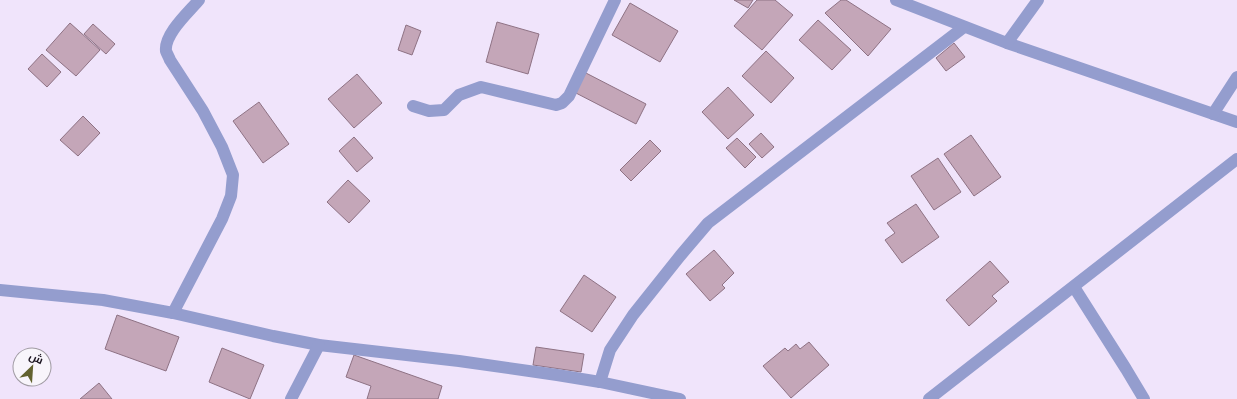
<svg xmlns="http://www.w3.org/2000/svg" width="1237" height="399" font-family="'Work Sans',Cairo,sans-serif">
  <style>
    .building { fill: #c4a6b8; stroke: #8e7284 }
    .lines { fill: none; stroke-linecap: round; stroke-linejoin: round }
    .minor { stroke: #949dce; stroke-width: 12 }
  </style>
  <rect width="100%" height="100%" fill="#f0e4fb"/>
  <g class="building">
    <polygon points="734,0 753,0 748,8"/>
    <polygon points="757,0 775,0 793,15 762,50 734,26"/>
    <polygon points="841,0 846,0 891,29 868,56 825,13"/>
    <polygon points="630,3 678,31 660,62 612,35"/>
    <polygon points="818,20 851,50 832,70 799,40"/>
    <polygon points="497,22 539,34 528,74 486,62"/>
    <polygon points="70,23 100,50 76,76 46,50"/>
    <polygon points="93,24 115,44 106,54 84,34"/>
    <polygon points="406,25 421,31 412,55 398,50"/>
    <polygon points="954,43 965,57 946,71 936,58"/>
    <polygon points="766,51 794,78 771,103 742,76"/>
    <polygon points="42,54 61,72 47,87 28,69"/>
    <polygon points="584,72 646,104 636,124 574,92"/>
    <polygon points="357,74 382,103 354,128 328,99"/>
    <polygon points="728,87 754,115 728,139 702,112"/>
    <polygon points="259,102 289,144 263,163 233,121"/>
    <polygon points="83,116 100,133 78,156 60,140"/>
    <polygon points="761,133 774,147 762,158 749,144"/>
    <polygon points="971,135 1001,177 974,196 944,154"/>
    <polygon points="354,137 373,158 357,172 339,151"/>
    <polygon points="737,138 756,157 745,168 726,148"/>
    <polygon points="650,140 661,151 631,181 620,170"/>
    <polygon points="938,158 961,192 934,210 911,176"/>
    <polygon points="348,180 370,201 349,223 327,202"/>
    <polygon points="916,204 939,237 902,263 885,240 895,233 887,223"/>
    <polygon points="714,250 734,273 722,285 725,288 710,301 686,274"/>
    <polygon points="990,261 1009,282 992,296 997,301 969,326 946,300"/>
    <polygon points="584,275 616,297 592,332 560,311"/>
    <polygon points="117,315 179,337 166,371 105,349"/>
    <polygon points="809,342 829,365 791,398 763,366 785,348 788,351 796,344 800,349"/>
    <polygon points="536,347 584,354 581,372 533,365"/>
    <polygon points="222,348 264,365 250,399 209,382"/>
    <polygon points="354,355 442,386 438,399 367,399 371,386 346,377"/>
    <polygon points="99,383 112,399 80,399"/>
  </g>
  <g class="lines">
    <g class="minor">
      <polyline points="896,0 1007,43 1237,122"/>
      <polyline points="1007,43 1038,0"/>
      <polyline points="413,106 429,111 444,110 459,95 481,87 556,105 562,103 569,96 615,0"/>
      <polyline points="1213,114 1237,77"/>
      <polyline points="1074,287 1126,369 1144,399"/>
      <polyline points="0,290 103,300 173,313 273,336 319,345 459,361 557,375 600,382 680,399"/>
      <path d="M 173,313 L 222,219 L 231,196 L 233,175 L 222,147 L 203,111 L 170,60 C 169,57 167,54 166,51 C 164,34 189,12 199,0"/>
      <polyline points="600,382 610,350 633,315 680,256 708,223 964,27"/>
      <polyline points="291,399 319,345"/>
      <polyline points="929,399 1237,159"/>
    </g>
  </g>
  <g transform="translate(32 367) rotate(25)"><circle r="19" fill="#f8f5fb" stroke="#a09ba3"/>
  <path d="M0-3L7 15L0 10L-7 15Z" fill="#62622f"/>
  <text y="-6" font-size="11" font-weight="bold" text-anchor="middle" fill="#1b1520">ش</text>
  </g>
</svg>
